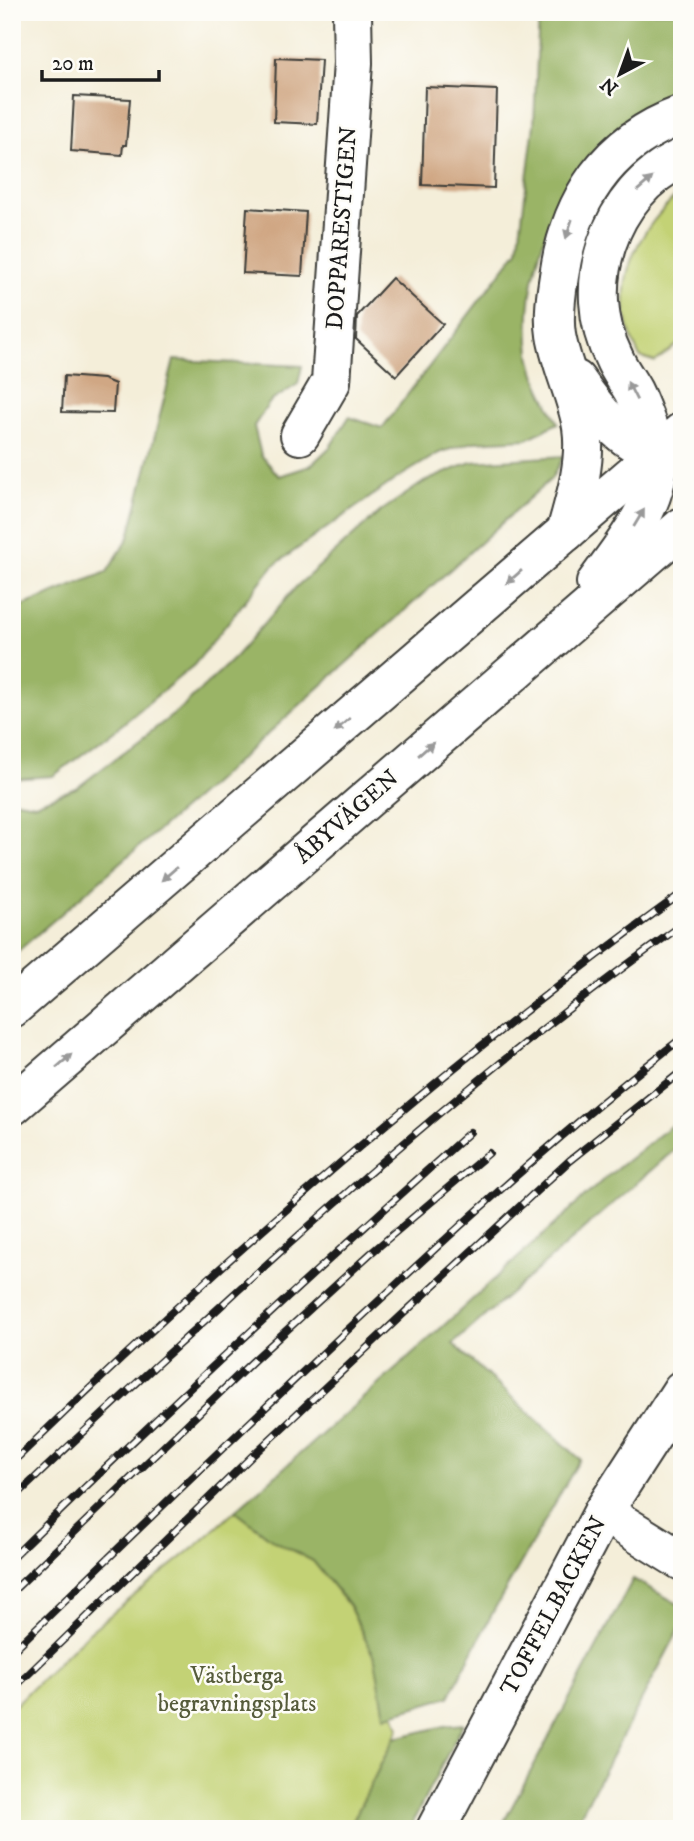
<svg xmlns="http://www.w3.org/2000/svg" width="694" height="1841" font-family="'IM FELL DW Pica',serif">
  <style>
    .green { fill: #c3d274; stroke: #707748; stroke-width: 2 }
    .forest { fill: #9ab466; stroke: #5b6841; stroke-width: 2 }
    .building { fill: #d0a784 }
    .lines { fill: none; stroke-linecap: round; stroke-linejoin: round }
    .minor-casing { stroke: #3c3c38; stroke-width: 42 }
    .minor { stroke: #fff; stroke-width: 38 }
    .rail-casing { stroke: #1c1c1c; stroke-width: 8 }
    .rail { stroke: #fdfcf7; stroke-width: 5; stroke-dasharray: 16; stroke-linecap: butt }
    .oneway { fill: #999 }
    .labels { text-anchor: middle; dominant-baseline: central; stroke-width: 5; stroke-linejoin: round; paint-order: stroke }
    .street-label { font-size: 24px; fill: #1c1c1c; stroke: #fdfcf7 }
    .park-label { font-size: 24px; fill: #565c3b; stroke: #fdfcf7 }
  </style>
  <rect width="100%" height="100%" fill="#fdfcf7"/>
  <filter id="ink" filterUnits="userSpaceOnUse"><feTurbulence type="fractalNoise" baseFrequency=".0143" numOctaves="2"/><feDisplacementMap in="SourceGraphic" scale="14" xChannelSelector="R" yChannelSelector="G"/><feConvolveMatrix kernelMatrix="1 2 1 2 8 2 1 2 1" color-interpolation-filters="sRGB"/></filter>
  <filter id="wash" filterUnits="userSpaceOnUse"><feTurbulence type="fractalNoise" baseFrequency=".00686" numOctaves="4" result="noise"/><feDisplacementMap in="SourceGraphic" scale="28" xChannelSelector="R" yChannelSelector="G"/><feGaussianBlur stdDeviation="1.57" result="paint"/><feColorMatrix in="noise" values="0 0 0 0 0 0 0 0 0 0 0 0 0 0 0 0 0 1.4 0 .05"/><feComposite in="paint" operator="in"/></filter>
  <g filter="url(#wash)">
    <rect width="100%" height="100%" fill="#f4eed9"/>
    <g class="green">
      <path d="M 682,191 L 682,341 L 655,362 L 640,357 C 607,292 630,237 682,191 Z"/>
      <polygon points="235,1511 274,1541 313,1561 349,1606 375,1659 399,1728 349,1829 12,1829 12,1708 88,1633 202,1541"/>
    </g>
    <g class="forest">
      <path d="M 539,12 L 682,12 L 682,95 C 672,98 659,99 651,105 C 631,117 584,158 572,178 C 542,229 523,293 530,353 C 533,377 547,401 558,423 L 527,439 L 473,442 L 439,453 L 396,479 L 273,566 L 194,665 L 119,727 L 53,776 L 12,779 L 12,610 L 107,572 L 129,537 L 174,360 L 302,366 L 298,384 L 270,402 L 254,426 L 261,455 L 279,476 L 310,466 L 330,447 L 349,417 L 382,428 L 518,250 L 534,124 Z"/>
      <polygon points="564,456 551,479 533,495 212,784 12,956 12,800 35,804 78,787 182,708 236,656 296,587 381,511 424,482 471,462"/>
      <polygon points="682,1117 682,1143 453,1344 580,1459 494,1610 449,1697 385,1716 375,1659 349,1605 313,1561 274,1541 235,1511 406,1360 604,1179"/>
      <polygon points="633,1579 682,1606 682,1624 573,1829 500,1829"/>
      <polygon points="463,1724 409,1829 349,1829 394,1738 445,1726"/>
    </g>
    <g id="blocks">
      <g class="building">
        <polygon points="276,58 321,60 317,124 274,122"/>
        <polygon points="425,87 497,90 494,188 422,185"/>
        <polygon points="74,96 130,99 126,145 123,145 122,155 71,151"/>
        <polygon points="247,208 306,212 302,276 243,273"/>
        <polygon points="392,278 443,324 396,376 356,339 357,316"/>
        <polygon points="64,376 103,379 115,384 113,413 62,412"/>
      </g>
    </g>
  </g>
  <g filter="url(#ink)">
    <use href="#blocks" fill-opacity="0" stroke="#3c3c38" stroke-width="2"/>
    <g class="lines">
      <defs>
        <g id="minor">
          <path d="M 576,380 C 599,413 626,449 668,455"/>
          <polyline points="300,435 331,382 353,63 352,12"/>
          <path d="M 566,532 C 575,500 587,462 582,427 C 577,396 561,366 556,335 C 553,316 556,295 559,276 C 570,200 608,142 682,115"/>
          <path d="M 596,583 C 623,545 660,504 658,455 C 658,449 653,441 651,435 C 645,421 640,405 633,391 C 627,380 619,370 614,358 C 578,287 608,192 682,158"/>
          <polyline points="12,1008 682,432"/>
          <polyline points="12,1106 682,527"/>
          <polyline points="603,1512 682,1561"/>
          <polyline points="436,1829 603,1512 682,1390"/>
        </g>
      </defs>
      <use href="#minor" class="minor-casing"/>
      <use href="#minor" class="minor"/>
      <defs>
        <g id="rail">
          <path d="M 12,1463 C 222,1259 444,1065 682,893"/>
          <path d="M 12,1500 C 77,1437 143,1377 210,1316 C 360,1178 515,1043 682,925"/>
          <path d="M 12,1558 C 161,1412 315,1271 470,1132"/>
          <polyline points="12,1592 253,1361 371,1253 489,1153"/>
          <path d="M 12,1652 C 125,1541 240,1431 355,1323 C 460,1225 568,1126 682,1038"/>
          <polyline points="12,1690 251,1457 402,1315 569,1161 682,1071"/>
        </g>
      </defs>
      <use href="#rail" class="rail-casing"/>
      <use href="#rail" class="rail"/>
    </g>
    <defs><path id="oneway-solid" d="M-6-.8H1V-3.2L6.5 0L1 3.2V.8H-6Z" transform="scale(1.75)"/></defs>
    <g class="oneway">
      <use href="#oneway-solid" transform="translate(645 184) rotate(-41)"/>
      <use href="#oneway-solid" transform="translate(569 229) rotate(108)"/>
      <use href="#oneway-solid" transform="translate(632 391) rotate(-117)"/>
      <use href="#oneway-solid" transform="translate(639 518) rotate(-59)"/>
      <use href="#oneway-solid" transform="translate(514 577) rotate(139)"/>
      <use href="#oneway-solid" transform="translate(342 725) rotate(139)"/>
      <use href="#oneway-solid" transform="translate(426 749) rotate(-41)"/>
      <use href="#oneway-solid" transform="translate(169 874) rotate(139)"/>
      <use href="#oneway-solid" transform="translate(64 1061) rotate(-41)"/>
    </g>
  </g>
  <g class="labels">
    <g class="street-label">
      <text transform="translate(342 228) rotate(-86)">DOPPARESTIGEN</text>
      <text transform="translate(347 817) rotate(-41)">ÅBYVÄGEN</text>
      <text transform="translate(554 1606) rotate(-62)">TOFFELBACKEN</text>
    </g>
    <g class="park-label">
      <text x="237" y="1676">Västberga<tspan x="237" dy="28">begravningsplats</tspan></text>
    </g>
  </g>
  <rect width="694" height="1841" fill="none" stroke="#fdfcf7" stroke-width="42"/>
  <g transform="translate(620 74) rotate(221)" stroke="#fdfcf7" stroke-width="5" paint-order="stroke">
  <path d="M0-5L12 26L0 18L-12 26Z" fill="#1c1c1c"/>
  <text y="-10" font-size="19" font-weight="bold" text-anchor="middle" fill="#1c1c1c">N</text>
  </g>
  <path d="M42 70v10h117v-10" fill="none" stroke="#1c1c1c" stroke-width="3.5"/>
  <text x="52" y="70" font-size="21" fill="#1c1c1c" stroke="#fdfcf7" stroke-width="5" paint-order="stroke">20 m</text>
</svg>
